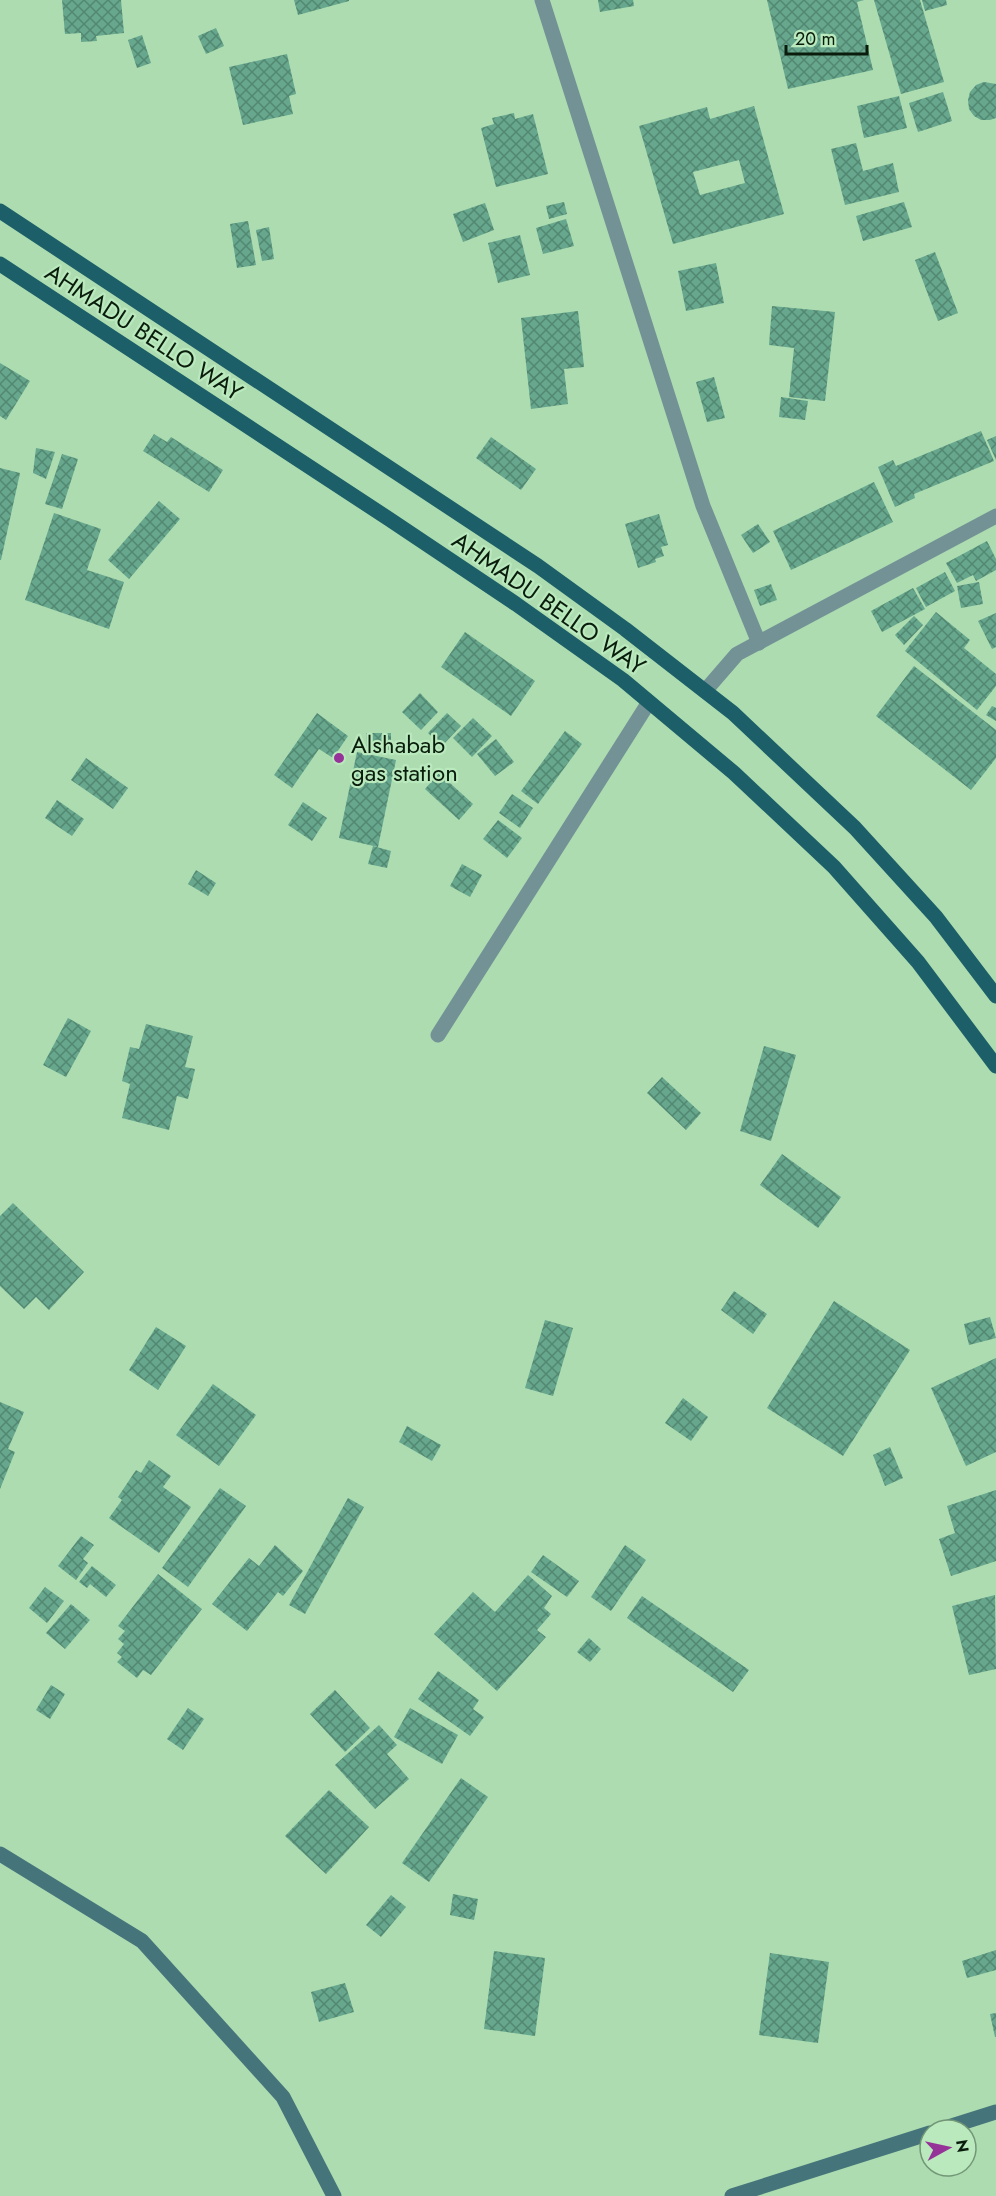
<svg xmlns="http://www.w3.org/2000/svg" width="996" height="2196" font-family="Jost,sans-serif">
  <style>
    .building { fill: url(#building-cross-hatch); fill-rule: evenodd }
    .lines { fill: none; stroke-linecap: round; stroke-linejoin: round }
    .street { stroke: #739296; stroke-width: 15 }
    .secondary { stroke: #45757b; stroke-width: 15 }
    .primary { stroke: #1d5f68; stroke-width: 15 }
    .poi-dot { fill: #963398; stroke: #b9e9bd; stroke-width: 2 }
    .labels { text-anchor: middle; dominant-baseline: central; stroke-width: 4.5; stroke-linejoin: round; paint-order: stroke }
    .street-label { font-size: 24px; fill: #0a1c0c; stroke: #b9e9bd }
    .poi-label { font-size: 24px; fill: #0a1c0c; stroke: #b9e9bd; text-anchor: start }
  </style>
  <defs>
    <pattern id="building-cross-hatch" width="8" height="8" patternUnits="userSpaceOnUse" patternTransform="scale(1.5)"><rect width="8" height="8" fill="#66a78e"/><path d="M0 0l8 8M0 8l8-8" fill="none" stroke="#528772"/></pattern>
  </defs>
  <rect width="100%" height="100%" fill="#acdcb0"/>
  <g class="building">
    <polygon points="62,0 121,0 124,33 96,36 97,41 81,42 81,33 65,34"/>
    <polygon points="294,0 349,0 349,1 298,15"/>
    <polygon points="598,0 633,0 634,6 600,12"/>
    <polygon points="767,0 864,0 857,2 873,70 788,89"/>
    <polygon points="874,0 920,0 944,82 901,94"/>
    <polygon points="922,0 946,0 947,5 925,11"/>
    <polygon points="216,28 224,46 206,54 198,36"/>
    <polygon points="142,35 151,63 137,68 128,40"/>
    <polygon points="287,54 296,94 289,96 293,114 243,125 229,67"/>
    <polygon points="984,82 996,84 996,118 990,120 981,120 974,116 969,109 968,100 970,92 976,85"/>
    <polygon points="943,92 952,121 918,132 909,103"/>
    <polygon points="899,96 907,128 864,138 857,106"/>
    <path d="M 754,106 L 784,214 L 673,244 L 639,126 L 707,107 L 710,119 ZM 739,160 L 745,183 L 700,195 L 693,172 Z"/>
    <polygon points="514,113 515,119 533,114 548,174 496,187 481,128 494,124 492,118"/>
    <polygon points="856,143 863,171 893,163 899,192 845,205 831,149"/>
    <polygon points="564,202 567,214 549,219 546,206"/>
    <polygon points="904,202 912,227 863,241 856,216"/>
    <polygon points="485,203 494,230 463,242 453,214"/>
    <polygon points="566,219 574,246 543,254 536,228"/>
    <polygon points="248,221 256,265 237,268 230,224"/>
    <polygon points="269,227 274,259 262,261 256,230"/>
    <polygon points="520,235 530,275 498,283 488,243"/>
    <polygon points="935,252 958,313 938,321 915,260"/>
    <polygon points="716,263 724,303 686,311 678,271"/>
    <polygon points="772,306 835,312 825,401 789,397 794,348 769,345"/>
    <polygon points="578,311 584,367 564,369 568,404 531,409 521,318"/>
    <polygon points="0,363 30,381 6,420 0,416"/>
    <polygon points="714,377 725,418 707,422 696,382"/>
    <polygon points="781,397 808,401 805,420 779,417"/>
    <polygon points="981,431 994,461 914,494 915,498 895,507 878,467 893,460 896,466"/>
    <polygon points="154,434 167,442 171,437 223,470 209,492 143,451"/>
    <polygon points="996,436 996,460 987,440"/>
    <polygon points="491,437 536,469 521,490 476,458"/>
    <polygon points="36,448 55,452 46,479 33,473"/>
    <polygon points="62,454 78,459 62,509 45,504"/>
    <polygon points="0,468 20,473 1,560 0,560"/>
    <polygon points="874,482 893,522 791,570 773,531"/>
    <polygon points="159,501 180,519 129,579 108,560"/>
    <polygon points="54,513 101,529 87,570 124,582 109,629 25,600"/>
    <polygon points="659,514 668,545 661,547 664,556 655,559 656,562 638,568 625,524"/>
    <polygon points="758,524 770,542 753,553 741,535"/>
    <polygon points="987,541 996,559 996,570 976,581 973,575 957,583 946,563"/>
    <polygon points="945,572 955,591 926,607 916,588"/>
    <polygon points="979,582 983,604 961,608 957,586"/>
    <polygon points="771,584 777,600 760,606 754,590"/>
    <polygon points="913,588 925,609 882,632 871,611"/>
    <polygon points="936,612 970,640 964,648 996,674 996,686 977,710 905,651"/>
    <polygon points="996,613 996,647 992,649 978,621"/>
    <polygon points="914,616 923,625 904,645 895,635"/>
    <polygon points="465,632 535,681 511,716 441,667"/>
    <polygon points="914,666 996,730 996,758 971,790 876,716"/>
    <polygon points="420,693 438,712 421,730 402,712"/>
    <polygon points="992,706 996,708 996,721 986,715"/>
    <polygon points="317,713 348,736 333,758 319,749 292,788 274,775"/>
    <polygon points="447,713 461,726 442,746 428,733"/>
    <polygon points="473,718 492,736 472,757 453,738"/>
    <polygon points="565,731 582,744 538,804 521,791"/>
    <polygon points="366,733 391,733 391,750 366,749"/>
    <polygon points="496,739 514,762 495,776 477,754"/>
    <polygon points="357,752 396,760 378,847 339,838"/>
    <polygon points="86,758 128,788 113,809 71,780"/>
    <polygon points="439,773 473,804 459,820 425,789"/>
    <polygon points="512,794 533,808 520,828 499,813"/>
    <polygon points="57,800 84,819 72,836 45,818"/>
    <polygon points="303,802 327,818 312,841 288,825"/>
    <polygon points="498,820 522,838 507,858 483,839"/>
    <polygon points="373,846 391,851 387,868 368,864"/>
    <polygon points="462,864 482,875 470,897 450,886"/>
    <polygon points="196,870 216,883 208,896 188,884"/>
    <polygon points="68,1018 91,1031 66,1077 43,1065"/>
    <polygon points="146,1024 193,1036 185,1067 195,1069 188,1099 177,1096 169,1130 122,1118 130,1084 122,1081 130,1047 139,1049"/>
    <polygon points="764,1046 796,1055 771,1141 740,1131"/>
    <polygon points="662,1077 701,1113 686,1130 647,1093"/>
    <polygon points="782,1154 841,1197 818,1228 760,1185"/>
    <polygon points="13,1203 84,1272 49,1310 36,1297 24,1309 0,1286 0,1216"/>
    <polygon points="734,1291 767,1314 753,1334 721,1310"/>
    <polygon points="834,1301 910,1350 843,1456 767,1408"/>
    <polygon points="990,1317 996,1338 969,1345 964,1324"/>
    <polygon points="545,1320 573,1328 553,1396 525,1388"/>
    <polygon points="156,1327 186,1346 158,1390 129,1370"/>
    <polygon points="996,1358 996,1452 966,1466 931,1388"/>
    <polygon points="213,1384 256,1415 219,1466 176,1435"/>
    <polygon points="683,1398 708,1417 691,1441 665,1423"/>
    <polygon points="0,1402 24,1412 8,1449 15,1452 0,1489"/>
    <polygon points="407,1426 441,1445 432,1461 399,1442"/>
    <polygon points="890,1447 903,1478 885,1486 873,1455"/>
    <polygon points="149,1460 171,1476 163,1487 191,1507 159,1553 109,1518 122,1500 118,1497 136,1470 141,1473"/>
    <polygon points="220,1488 246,1506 188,1587 162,1568"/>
    <polygon points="996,1490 996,1561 951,1576 939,1539 955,1533 947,1506"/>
    <polygon points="348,1498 364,1507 305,1614 289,1605"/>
    <polygon points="81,1536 94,1545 83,1559 88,1563 76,1580 58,1566"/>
    <polygon points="275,1545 303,1571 283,1596 278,1592 247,1631 212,1604 249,1558 259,1566"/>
    <polygon points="625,1545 646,1560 611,1611 591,1597"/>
    <polygon points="543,1555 579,1581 567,1597 531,1572"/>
    <polygon points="92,1566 116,1585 106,1597 90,1584 87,1588 79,1582"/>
    <polygon points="158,1574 202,1609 151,1675 143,1670 137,1678 117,1662 122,1657 117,1653 124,1644 118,1639 125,1631 118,1626"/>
    <polygon points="528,1575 552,1596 544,1608 551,1614 537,1630 546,1637 497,1691 434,1634 473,1592 495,1612"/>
    <polygon points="45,1587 64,1601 47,1623 29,1608"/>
    <polygon points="995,1595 996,1669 969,1675 952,1606"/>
    <polygon points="642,1596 749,1670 733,1692 627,1618"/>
    <polygon points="71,1604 90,1620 65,1649 46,1633"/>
    <polygon points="589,1638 601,1649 590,1662 577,1652"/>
    <polygon points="438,1671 479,1700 473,1709 484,1717 470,1736 418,1699"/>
    <polygon points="51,1685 65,1694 50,1719 36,1710"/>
    <polygon points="335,1690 370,1728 345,1752 310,1714"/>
    <polygon points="188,1708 204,1719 183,1750 167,1739"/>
    <polygon points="410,1708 458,1735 442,1764 394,1737"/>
    <polygon points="379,1725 397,1745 387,1754 409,1779 375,1809 335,1765"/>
    <polygon points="461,1778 488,1797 429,1882 402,1863"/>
    <polygon points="329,1790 369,1827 326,1874 285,1836"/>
    <polygon points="453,1894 478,1899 474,1920 450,1915"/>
    <polygon points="391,1895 406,1907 381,1937 366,1925"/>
    <polygon points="996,1950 996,1970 967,1978 962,1961"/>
    <polygon points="494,1951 545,1958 535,2036 484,2029"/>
    <polygon points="770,1953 829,1962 818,2043 759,2035"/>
    <polygon points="345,1983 354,2012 319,2022 311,1992"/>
    <polygon points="996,2013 996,2037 995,2037 990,2014"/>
  </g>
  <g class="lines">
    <g class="street">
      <polyline points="542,0 703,506 759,643"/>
      <polyline points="705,691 737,654 996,516"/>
      <polyline points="438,1035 649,702"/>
    </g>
    <g class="secondary">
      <polyline points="0,1854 142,1941 283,2097 334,2196"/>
      <polyline points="939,2130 996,2112"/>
      <polyline points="732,2196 930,2133"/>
    </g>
    <g class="primary">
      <polyline points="0,211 538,566 625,629 733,713 855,828 936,917 996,996"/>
      <polyline points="0,264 389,519 516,604 623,680 734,773 834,867 918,962 996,1066"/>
    </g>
  </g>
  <circle class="poi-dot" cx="339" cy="758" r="6"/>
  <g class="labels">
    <g class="street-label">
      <text transform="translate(144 332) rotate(33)">AHMADU BELLO WAY</text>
      <text transform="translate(549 603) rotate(35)">AHMADU BELLO WAY</text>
    </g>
    <g class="poi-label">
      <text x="351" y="744">Alshabab<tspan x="351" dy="28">gas station</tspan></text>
    </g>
  </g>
  <g transform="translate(948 2148) rotate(82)"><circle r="28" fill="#b9e9bd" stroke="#739776" stroke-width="1.5"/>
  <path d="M0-4.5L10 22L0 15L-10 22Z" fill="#963398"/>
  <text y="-9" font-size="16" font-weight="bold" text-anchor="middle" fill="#0a1c0c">N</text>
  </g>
  <path d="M786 45v9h81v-9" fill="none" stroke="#0a1c0c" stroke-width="3"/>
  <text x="795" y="45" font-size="18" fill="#0a1c0c" stroke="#b9e9bd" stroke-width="4.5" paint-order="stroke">20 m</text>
</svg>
